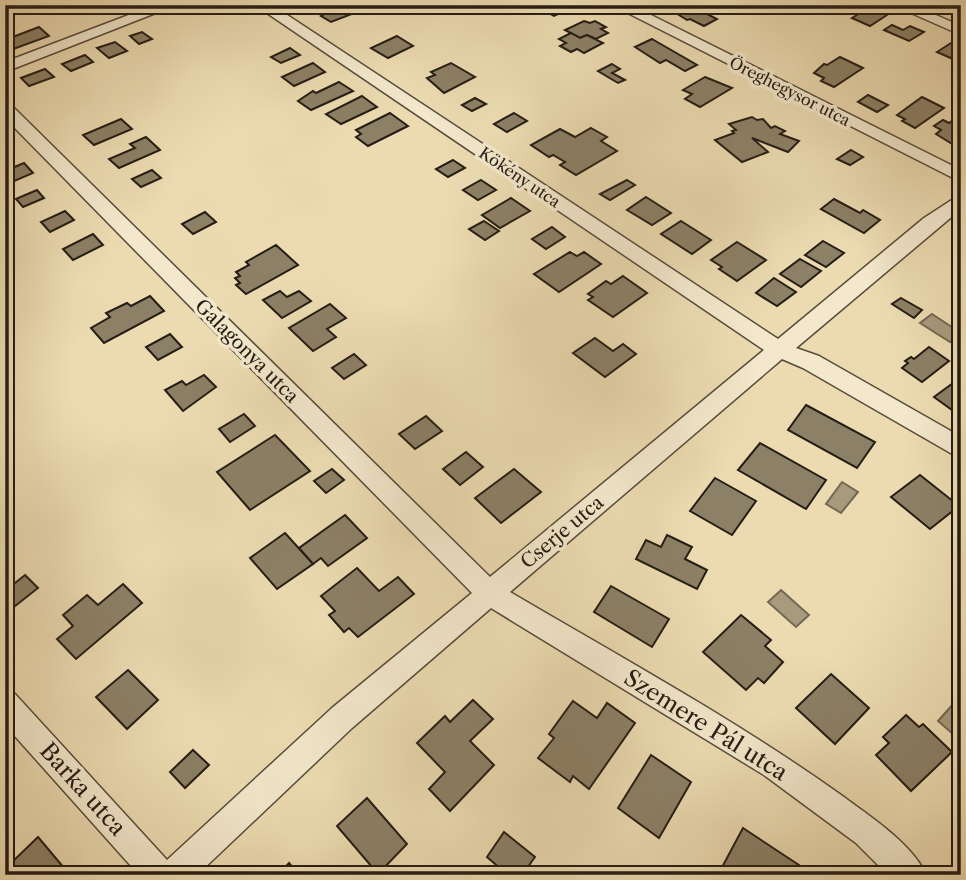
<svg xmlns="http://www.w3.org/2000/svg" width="966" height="880" font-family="'Libre Caslon Text',serif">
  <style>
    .water { fill: #a89a7c; stroke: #746852; stroke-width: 2 }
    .building { fill: #8c8066; stroke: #251d14; stroke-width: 2 }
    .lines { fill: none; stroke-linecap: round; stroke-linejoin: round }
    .street-casing { stroke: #574c3b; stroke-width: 3 }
    .street { fill: #f3e8cc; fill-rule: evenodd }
    .labels { text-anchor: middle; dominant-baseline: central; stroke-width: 7; stroke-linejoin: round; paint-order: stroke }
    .far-street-label { font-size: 16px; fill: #251d14; stroke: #f3e8cc }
    .street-label { font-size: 19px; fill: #251d14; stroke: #f3e8cc }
    .near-street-label { font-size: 23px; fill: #251d14; stroke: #f3e8cc }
  </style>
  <rect width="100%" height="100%" fill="#ecdbb1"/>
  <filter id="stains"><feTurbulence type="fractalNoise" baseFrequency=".00286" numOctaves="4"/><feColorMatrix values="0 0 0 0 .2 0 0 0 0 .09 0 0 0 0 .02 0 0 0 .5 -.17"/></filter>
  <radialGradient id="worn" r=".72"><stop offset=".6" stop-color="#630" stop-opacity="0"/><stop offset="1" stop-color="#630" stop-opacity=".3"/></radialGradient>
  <g class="water">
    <polygon points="932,314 961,333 950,342 920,323"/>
    <polygon points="842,482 858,492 841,513 826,504"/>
    <polygon points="781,590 809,615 796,627 768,602"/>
    <polygon points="955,702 961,707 961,728 954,735 938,721"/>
  </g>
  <g class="building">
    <polygon points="340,5 375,5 331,22 321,16"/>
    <polygon points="557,5 567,10 554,16 545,11"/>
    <polygon points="663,5 689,5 694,8 698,6 708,10 703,12 717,19 704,26 690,19 687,20"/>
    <polygon points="814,5 843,5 829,13"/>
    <polygon points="870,7 887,15 870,26 852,18"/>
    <polygon points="584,21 590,23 595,21 606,27 601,29 608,33 596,39 587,35 580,38 565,30"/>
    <polygon points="892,25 903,30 910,26 924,32 909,41 884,30"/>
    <polygon points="39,27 49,36 5,52 5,40"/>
    <polygon points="142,32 152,39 139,44 130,36"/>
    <polygon points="571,33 580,38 587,35 603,43 584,53 577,49 571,52 560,46 566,43 559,39"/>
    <polygon points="397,36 413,46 388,58 371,48"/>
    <polygon points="652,39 697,65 685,71 666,60 660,63 635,47"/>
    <polygon points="115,42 127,51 109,58 97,48"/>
    <polygon points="951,43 961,47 961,54 953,59 937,52"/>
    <polygon points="290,48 300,55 281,63 271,57"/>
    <polygon points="85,55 93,62 71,71 62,64"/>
    <polygon points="840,57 863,68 834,87 821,81 824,78 814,73 824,64 827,65"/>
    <polygon points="313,63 325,72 294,86 282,77"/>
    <polygon points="451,63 475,77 444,93 427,78 435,75 431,72"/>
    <polygon points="612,64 620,69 612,73 625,80 618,83 598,71"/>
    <polygon points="45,69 54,77 29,86 21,78"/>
    <polygon points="705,77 732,88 700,107 685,99 692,94 683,90"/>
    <polygon points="339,82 353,91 311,110 298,101 313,91 316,93"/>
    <polygon points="868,95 888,105 877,112 858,102"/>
    <polygon points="362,96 377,107 341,124 326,114"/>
    <polygon points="922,97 944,108 915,128 902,121 905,119 897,115"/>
    <polygon points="475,98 486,104 472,111 462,105"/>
    <polygon points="390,113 408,126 368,146 356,137 361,134 356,130"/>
    <polygon points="514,113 527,121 507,132 494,124"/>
    <polygon points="961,115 961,141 954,145 936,134 941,130 934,126 943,120 949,123"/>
    <polygon points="752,117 757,120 763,119 771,128 775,126 785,131 780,134 799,141 788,152 752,138 768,152 742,162 715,140 734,133 732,131 736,130 729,124"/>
    <polygon points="121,119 132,129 94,145 83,135"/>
    <polygon points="591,128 607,137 601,141 617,151 576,175 560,165 565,162 553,155 549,157 531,145 560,129 575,137"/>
    <polygon points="146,137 160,150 119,168 109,159 135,148 130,144"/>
    <polygon points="851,150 863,157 850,165 837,159"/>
    <polygon points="453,160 465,168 448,177 436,169"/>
    <polygon points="24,163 33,173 5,185 5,171"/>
    <polygon points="152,170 161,178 141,187 132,179"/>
    <polygon points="481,180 496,190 478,200 463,190"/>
    <polygon points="627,180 635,185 610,200 600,194"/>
    <polygon points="37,190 44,198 23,207 16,199"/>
    <polygon points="646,197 671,213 652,225 627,210"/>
    <polygon points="511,198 530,211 500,228 482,215"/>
    <polygon points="834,199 860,213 863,210 880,220 864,233 821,209"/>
    <polygon points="65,211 74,220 50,232 41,222"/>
    <polygon points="205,212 216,222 193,234 182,224"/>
    <polygon points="484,221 499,231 485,240 469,229"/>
    <polygon points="681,221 711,240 692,254 661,234"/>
    <polygon points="552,227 565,237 546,249 532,239"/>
    <polygon points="93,234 103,245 73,260 63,249"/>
    <polygon points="823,241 844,253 826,267 805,255"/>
    <polygon points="737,242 766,260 737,281 719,269 722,267 711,260"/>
    <polygon points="276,245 298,265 246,294 236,285 240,283 235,278 240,276 236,272 249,265 246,262"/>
    <polygon points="570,252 577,256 584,252 601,264 559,292 534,274"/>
    <polygon points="800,259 821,271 801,287 780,274"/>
    <polygon points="623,276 647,293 613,317 588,300 593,297 588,294 606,281 611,284"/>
    <polygon points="774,278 796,292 777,306 756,293"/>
    <polygon points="280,291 287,297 299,291 311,301 282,318 263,300"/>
    <polygon points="150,296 164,311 104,343 91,328 110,317 106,313 127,303 131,306"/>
    <polygon points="901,298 922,310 914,318 892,304"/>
    <polygon points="330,304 346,318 327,329 336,337 313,351 289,328"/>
    <polygon points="170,334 182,347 158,360 146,347"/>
    <polygon points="595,338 613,351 623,344 636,354 605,377 573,353"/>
    <polygon points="929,347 949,361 922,382 902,368 908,363 905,361 911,357 914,359"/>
    <polygon points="354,354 366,365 344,379 332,368"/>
    <polygon points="204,375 216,387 183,411 165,390 182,381 186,385"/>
    <polygon points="960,378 961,404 952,410 934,397"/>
    <polygon points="806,405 875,442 857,468 788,430"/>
    <polygon points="244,414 255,426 230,442 219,429"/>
    <polygon points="426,416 442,431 415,449 399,434"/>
    <polygon points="275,435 310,471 250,510 217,472"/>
    <polygon points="760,443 826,480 806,509 738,470"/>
    <polygon points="466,452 483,467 460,485 443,469"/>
    <polygon points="332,469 344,480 326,493 314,481"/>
    <polygon points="514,469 541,492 501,523 475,498"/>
    <polygon points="920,475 959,506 930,529 891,497"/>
    <polygon points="715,478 756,501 732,535 690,511"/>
    <polygon points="345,515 367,538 328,566 321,558 313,564 299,548"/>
    <polygon points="285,533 313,564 277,589 250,558"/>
    <polygon points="667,535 692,547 685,559 707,570 697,589 636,559 646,540 661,547"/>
    <polygon points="357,568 379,591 398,577 414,594 358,637 349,628 344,632 329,615 335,611 321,596"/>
    <polygon points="25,575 38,588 10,610 5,606 5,591"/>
    <polygon points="123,584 142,603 76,659 57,639 73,626 63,615 87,595 98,605"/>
    <polygon points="611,586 669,619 652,647 594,612"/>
    <polygon points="741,615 771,640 765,646 783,662 764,683 758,678 746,690 703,652"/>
    <polygon points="128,670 158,700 127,729 96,697"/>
    <polygon points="831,674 869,708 835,744 796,708"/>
    <polygon points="473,700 493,719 470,741 494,765 450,811 429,789 445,772 417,743 445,716 450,722"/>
    <polygon points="573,701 597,718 607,703 635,723 589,789 573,776 570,782 538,758 554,738 549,734"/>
    <polygon points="906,715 919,727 923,724 952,752 911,791 876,755 889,743 883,737"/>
    <polygon points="193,750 209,765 185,788 170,772"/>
    <polygon points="651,755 691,782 659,838 618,808"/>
    <polygon points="367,798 407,844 378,874 337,826"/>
    <polygon points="743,828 814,875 722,875 719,873"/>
    <polygon points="504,832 535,857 522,875 508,875 487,857"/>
    <polygon points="38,837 70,875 17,875 9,865"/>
    <polygon points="289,863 299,875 278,875"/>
  </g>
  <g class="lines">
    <defs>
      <g id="street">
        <polygon points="155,5 176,5 5,72 5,62"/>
        <path d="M 255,5 L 272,5 L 778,339 L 924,218 L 961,194 L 961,209 L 796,348 L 819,356 L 949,430 L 961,438 L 961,459 L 803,368 L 782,359 L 510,592 C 622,658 736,720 841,795 C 868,815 913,844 926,875 L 888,875 L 856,843 L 764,775 L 491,608 L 352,728 L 197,875 L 139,875 L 5,725 L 5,690 L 15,694 L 167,860 L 332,708 L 472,593 L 5,118 L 5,103 L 11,105 L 490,577 L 764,350 Z"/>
        <polygon points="612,5 631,5 961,170 961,182"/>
        <polygon points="893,5 913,5 961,26 961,35"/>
      </g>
    </defs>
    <use href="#street" class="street-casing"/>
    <use href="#street" class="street"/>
  </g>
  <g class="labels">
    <g class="far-street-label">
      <text transform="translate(790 91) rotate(27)">Öreghegysor utca</text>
      <text transform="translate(520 177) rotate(34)">Kökény utca</text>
    </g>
    <g class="street-label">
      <text transform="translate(247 351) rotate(45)">Galagonya utca</text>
      <text transform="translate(562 532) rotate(-40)">Cserje utca</text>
    </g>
    <g class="near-street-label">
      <text transform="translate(706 725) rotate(32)">Szemere Pál utca</text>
      <text transform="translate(83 789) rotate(48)">Barka utca</text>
    </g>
  </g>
  <rect width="966" height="880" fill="none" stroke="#ecdbb1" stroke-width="28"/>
  <rect x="7" y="7" width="952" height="866" fill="none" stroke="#251d14" stroke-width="3.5"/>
  <rect x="14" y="14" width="938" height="852" fill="none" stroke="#251d14" stroke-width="2"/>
  <rect width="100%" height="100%" filter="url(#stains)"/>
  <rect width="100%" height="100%" fill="url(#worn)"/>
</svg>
